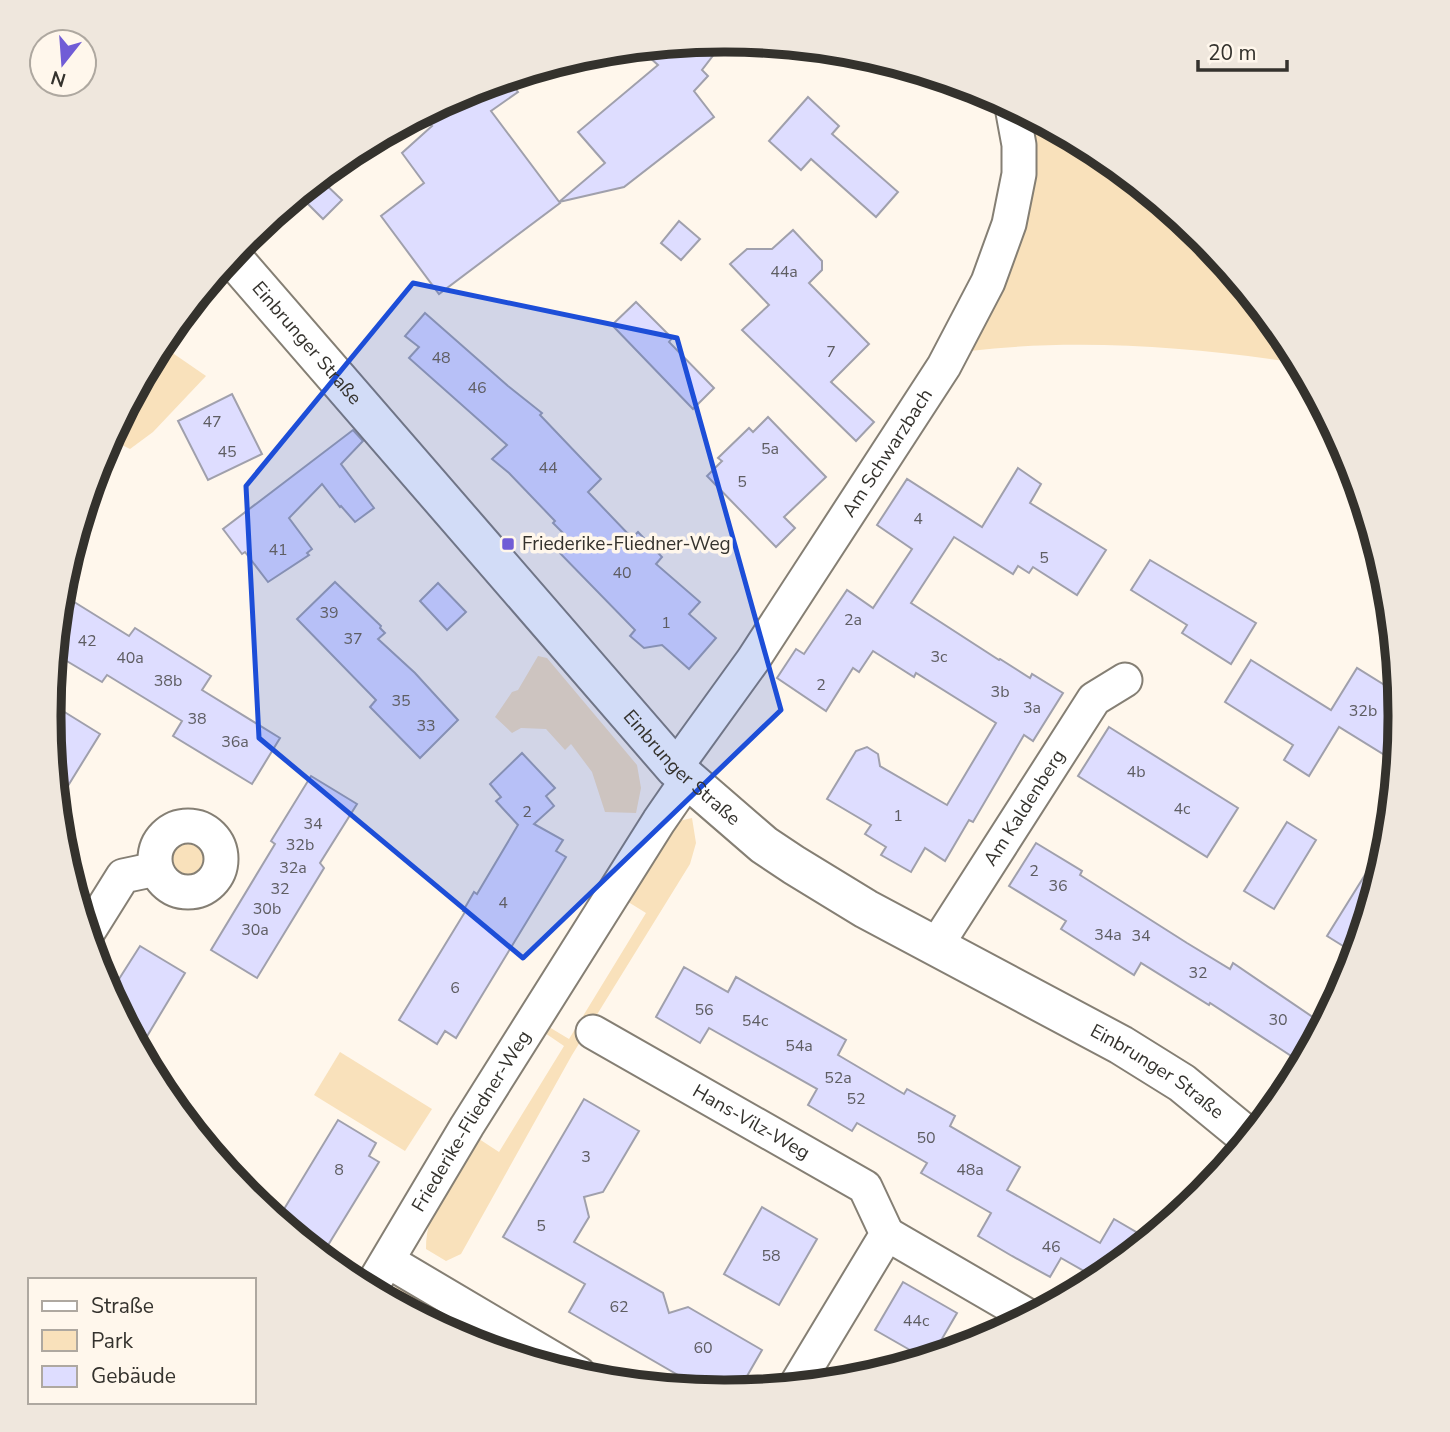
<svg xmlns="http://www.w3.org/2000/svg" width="1450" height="1432" font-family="'Nunito Sans',sans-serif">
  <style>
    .green { fill: #f9e1bb }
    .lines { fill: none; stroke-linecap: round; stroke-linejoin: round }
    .stream { stroke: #f7c572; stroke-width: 9 }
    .building { fill: #deddff; stroke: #a0a0ac; stroke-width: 2 }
    .street-casing { stroke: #857f74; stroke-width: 37 }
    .secondary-casing { stroke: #857f74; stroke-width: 42 }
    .street { stroke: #fff; stroke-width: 33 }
    .secondary { stroke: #fff; stroke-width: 38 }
    .marked { fill: #1d4ed8; fill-opacity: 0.2; stroke: #1d4ed8; stroke-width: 5; stroke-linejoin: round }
    .poi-dot { fill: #705cd6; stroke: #fff7ec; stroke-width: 2.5 }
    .labels { text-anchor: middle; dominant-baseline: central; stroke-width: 7; stroke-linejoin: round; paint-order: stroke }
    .number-label { font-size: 16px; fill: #5e5d62 }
    .street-label { font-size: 19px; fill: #34322d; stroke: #fff7ec }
    .poi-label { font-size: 19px; fill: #34322d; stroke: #fff7ec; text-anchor: start }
    .rim { fill: none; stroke: #34322d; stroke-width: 9 }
  </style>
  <rect width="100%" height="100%" fill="#fff7ec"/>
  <g class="green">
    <path d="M 1024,113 L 1069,137 L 1087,160 L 1103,175 L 1119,187 L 1153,197 L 1203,238 L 1287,341 L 1299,363 C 1190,347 1080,338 970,351 Z"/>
    <polygon points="161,345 206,376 153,432 130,449 110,439"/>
    <polygon points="538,656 547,658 637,765 641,788 636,813 605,812 592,772 571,744 565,750 546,729 521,728 512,733 495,717 512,692 518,690"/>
    <path d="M 692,818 L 696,843 L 690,864 L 572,1055 L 461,1254 L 446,1261 L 426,1249 C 426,1206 454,1173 476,1137 L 499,1152 L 564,1046 L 545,1033 L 549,1027 L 569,1039 L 646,913 L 625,900 L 679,821 Z"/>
    <circle cx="187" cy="859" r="21"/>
    <polygon points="340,1052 432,1109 405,1151 314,1095"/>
    <polygon points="407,1286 434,1298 424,1317 381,1294 391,1288"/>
  </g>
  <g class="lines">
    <path class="stream" d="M 1079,143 C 1095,164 1113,178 1139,185"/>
  </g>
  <g class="building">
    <polygon points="725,40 702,70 708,76 694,91 714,117 624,187 559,202 605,163 578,132 658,65 640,49"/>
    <polygon points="508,79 518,92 491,111 560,203 439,294 381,216 424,183 402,153 432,126 421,116 467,92"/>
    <polygon points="808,97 839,126 832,134 898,192 876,217 811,159 801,170 769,141"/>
    <polygon points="320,179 342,200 323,219 299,195"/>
    <polygon points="679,221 700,239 681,260 661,243"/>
    <polygon points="793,230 822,261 822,270 809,283 869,344 831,382 874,422 856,441 742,330 769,305 730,264 747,249 772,249"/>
    <polygon points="636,302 672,338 669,342 714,388 693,409 612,325"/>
    <polygon points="425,313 508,386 542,413 540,415 601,479 588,492 632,538 638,532 662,557 656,564 700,602 689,614 716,638 689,669 662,645 644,648 630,636 635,630 552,545 563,533 553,523 555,521 509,473 492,459 507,445 409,358 419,347 405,336"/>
    <polygon points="232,394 262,454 208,480 178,421"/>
    <polygon points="768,417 826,477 784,517 795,528 776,547 707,476 722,461 718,458 749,428 753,432"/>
    <polygon points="353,430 363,441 341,464 374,508 355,522 341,506 340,507 322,484 289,518 312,549 307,553 309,555 268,582 245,552 242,554 223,529"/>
    <polygon points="1018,468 1041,484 1030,503 1106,550 1077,595 1033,567 1029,573 1018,566 1013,574 954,537 911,603 999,660 1000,659 1030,678 1032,674 1063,693 1033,741 1024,735 973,822 969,820 945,861 925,848 911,872 881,855 886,847 865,834 871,825 827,799 856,751 867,747 878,754 880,766 947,805 996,723 916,673 914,677 873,651 859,672 853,668 826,711 777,678 796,649 804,654 847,590 873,608 912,549 877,525 907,479 982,527"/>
    <polygon points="1150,560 1256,623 1231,664 1182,633 1187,625 1131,590"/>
    <polygon points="335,582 381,626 380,628 385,633 378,639 415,673 458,720 420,758 370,707 376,700 297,619"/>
    <polygon points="438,583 466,612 447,630 420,601"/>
    <polygon points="71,600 129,636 135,628 211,676 202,690 280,738 252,784 173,736 182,721 107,675 102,682 55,654 59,620"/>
    <polygon points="1251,660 1331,710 1357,668 1399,694 1401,716 1396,762 1339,727 1309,776 1284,760 1293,745 1225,702"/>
    <polygon points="50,703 100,734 58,802 49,716"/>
    <polygon points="1109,727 1238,808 1207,857 1078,776"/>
    <polygon points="522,753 555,788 546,796 554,806 534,824 563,840 556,851 566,857 456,1038 445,1031 437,1044 399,1020 465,912 463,911 474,892 477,894 518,825 496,801 501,797 490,784"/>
    <polygon points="311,776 357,804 320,863 324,868 257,978 211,950 275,844 271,841"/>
    <polygon points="1287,822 1316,840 1274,909 1244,891"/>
    <polygon points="1036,843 1082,871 1080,875 1187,943 1230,969 1233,963 1323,1024 1302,1063 1210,1003 1209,1005 1141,963 1134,975 1061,929 1066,921 1009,886"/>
    <polygon points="1378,854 1385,857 1356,954 1327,936"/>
    <polygon points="140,946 185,973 140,1048 112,996 112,990"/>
    <polygon points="684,967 728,992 736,977 846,1040 838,1055 904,1094 907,1089 955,1116 950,1126 1020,1167 1007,1190 1100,1243 1114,1219 1148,1239 1098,1279 1061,1258 1050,1277 1012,1256 978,1236 991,1213 921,1173 927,1163 857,1123 852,1131 808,1105 817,1089 709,1028 700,1043 656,1017"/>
    <polygon points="584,1099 639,1131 603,1192 584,1197 589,1217 574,1242 663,1293 669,1313 688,1307 762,1350 739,1390 704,1390 569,1312 585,1284 503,1237"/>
    <polygon points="338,1120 376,1143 369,1156 379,1162 322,1255 278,1219"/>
    <polygon points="762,1207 817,1239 779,1305 724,1274"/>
    <polygon points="903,1282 957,1313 932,1356 924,1358 875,1330"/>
  </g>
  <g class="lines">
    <defs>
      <g id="street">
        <path id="s1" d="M 675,768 L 753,660 L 944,366 L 988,282 L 1009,224 L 1019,174 L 1019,145 L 1012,107"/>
        <circle cx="188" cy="859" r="33"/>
        <polyline points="88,932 123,876 156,869"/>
        <path id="s2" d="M 936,946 L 1094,699 L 1125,680"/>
        <path id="s3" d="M 593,1032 L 865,1187 L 887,1234 L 796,1385"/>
        <polyline points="887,1234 1028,1316"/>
        <polyline points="388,1261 579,1374"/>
        <path id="s4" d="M 370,1289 L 467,1126 L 659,821 L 688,779"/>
      </g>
      <g id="secondary">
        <path id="s5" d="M 232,257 L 675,768 L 764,845 L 794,865 L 866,909 L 1121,1045 L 1182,1083 L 1249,1138"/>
      </g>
    </defs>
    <use href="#street" class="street-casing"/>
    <use href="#secondary" class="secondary-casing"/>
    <use href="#street" class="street"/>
    <use href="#secondary" class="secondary"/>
  </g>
  <path class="marked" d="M 413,283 L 677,338 L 781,710 L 523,958 L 259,738 L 246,486 Z"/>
  <rect class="poi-dot" x="501" y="537" width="14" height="14" rx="3.5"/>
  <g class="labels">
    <g class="number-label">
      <text x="784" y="272">44a</text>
      <text x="831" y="352">7</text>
      <text x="441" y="358">48</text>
      <text x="477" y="388">46</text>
      <text x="212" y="422">47</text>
      <text x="770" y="449">5a</text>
      <text x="227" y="452">45</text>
      <text x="548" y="468">44</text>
      <text x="742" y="482">5</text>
      <text x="918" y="519">4</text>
      <text x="278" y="550">41</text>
      <text x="1044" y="558">5</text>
      <text x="622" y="573">40</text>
      <text x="329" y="613">39</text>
      <text x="853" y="620">2a</text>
      <text x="666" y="623">1</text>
      <text x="353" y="639">37</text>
      <text x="87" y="641">42</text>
      <text x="939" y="657">3c</text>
      <text x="130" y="658">40a</text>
      <text x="168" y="681">38b</text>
      <text x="821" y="685">2</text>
      <text x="1000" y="692">3b</text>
      <text x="401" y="701">35</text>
      <text x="1032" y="708">3a</text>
      <text x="1363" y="711">32b</text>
      <text x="197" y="719">38</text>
      <text x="426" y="726">33</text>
      <text x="235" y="742">36a</text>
      <text x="1136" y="772">4b</text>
      <text x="1182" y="809">4c</text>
      <text x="527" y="812">2</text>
      <text x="898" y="816">1</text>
      <text x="313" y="824">34</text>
      <text x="300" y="845">32b</text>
      <text x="293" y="868">32a</text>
      <text x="1034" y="871">2</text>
      <text x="1058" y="886">36</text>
      <text x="280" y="889">32</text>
      <text x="503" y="903">4</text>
      <text x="267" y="909">30b</text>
      <text x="255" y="930">30a</text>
      <text x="1108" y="935">34a</text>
      <text x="1141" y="936">34</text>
      <text x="1198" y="973">32</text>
      <text x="455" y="988">6</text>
      <text x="704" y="1010">56</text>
      <text x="1278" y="1020">30</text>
      <text x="755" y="1021">54c</text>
      <text x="799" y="1046">54a</text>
      <text x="838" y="1078">52a</text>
      <text x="856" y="1099">52</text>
      <text x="926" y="1138">50</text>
      <text x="586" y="1157">3</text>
      <text x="339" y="1170">8</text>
      <text x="970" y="1170">48a</text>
      <text x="541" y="1226">5</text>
      <text x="1051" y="1247">46</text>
      <text x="771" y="1256">58</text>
      <text x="619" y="1307">62</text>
      <text x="916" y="1321">44c</text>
      <text x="703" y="1348">60</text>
    </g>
    <g class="street-label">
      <text stroke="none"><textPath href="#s5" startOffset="114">Einbrunger Straße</textPath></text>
      <text stroke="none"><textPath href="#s1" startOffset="380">Am Schwarzbach</textPath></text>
      <text stroke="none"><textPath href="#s5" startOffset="681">Einbrunger Straße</textPath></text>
      <text stroke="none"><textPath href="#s2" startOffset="164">Am Kaldenberg</textPath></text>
      <text stroke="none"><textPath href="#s5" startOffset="1248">Einbrunger Straße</textPath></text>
      <text stroke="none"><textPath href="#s4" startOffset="196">Friederike-Fliedner-Weg</textPath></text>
      <text stroke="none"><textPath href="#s3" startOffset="182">Hans-Vilz-Weg</textPath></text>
    </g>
    <g class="poi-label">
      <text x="522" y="544">Friederike-Fliedner-Weg</text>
    </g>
  </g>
  <path d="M0 0H1450V1432H0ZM724 52H725A663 663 0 0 1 1388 715V717A663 663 0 0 1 725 1380H724A663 663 0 0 1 61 717V715A663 663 0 0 1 724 52Z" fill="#efe7dd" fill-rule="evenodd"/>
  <path class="rim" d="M724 52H725A663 663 0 0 1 1388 715V717A663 663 0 0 1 725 1380H724A663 663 0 0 1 61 717V715A663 663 0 0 1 724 52Z"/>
  <rect x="28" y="1278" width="228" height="126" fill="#fff7ec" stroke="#aea8a0" stroke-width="2"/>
  <rect x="42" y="1301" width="35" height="10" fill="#ffffff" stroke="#aea8a0" stroke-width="2"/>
  <text x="91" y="1313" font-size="21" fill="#34322d">Straße</text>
  <rect x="42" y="1330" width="35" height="21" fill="#f9e1bb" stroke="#aea8a0" stroke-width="2"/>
  <text x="91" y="1348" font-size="21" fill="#34322d">Park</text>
  <rect x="42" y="1366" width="35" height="21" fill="#deddff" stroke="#aea8a0" stroke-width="2"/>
  <text x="91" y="1383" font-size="21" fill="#34322d">Gebäude</text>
  <g transform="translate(63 63) rotate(197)"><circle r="33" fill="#fff7ec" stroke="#aea8a0" stroke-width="2"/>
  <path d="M0-5L12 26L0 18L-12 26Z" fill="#705cd6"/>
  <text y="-10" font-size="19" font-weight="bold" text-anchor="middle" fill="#34322d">N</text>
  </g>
  <path d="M1198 60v10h89v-10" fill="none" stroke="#34322d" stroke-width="3.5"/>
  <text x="1208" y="60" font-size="21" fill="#34322d" stroke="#fff7ec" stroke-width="5" paint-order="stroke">20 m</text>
</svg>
